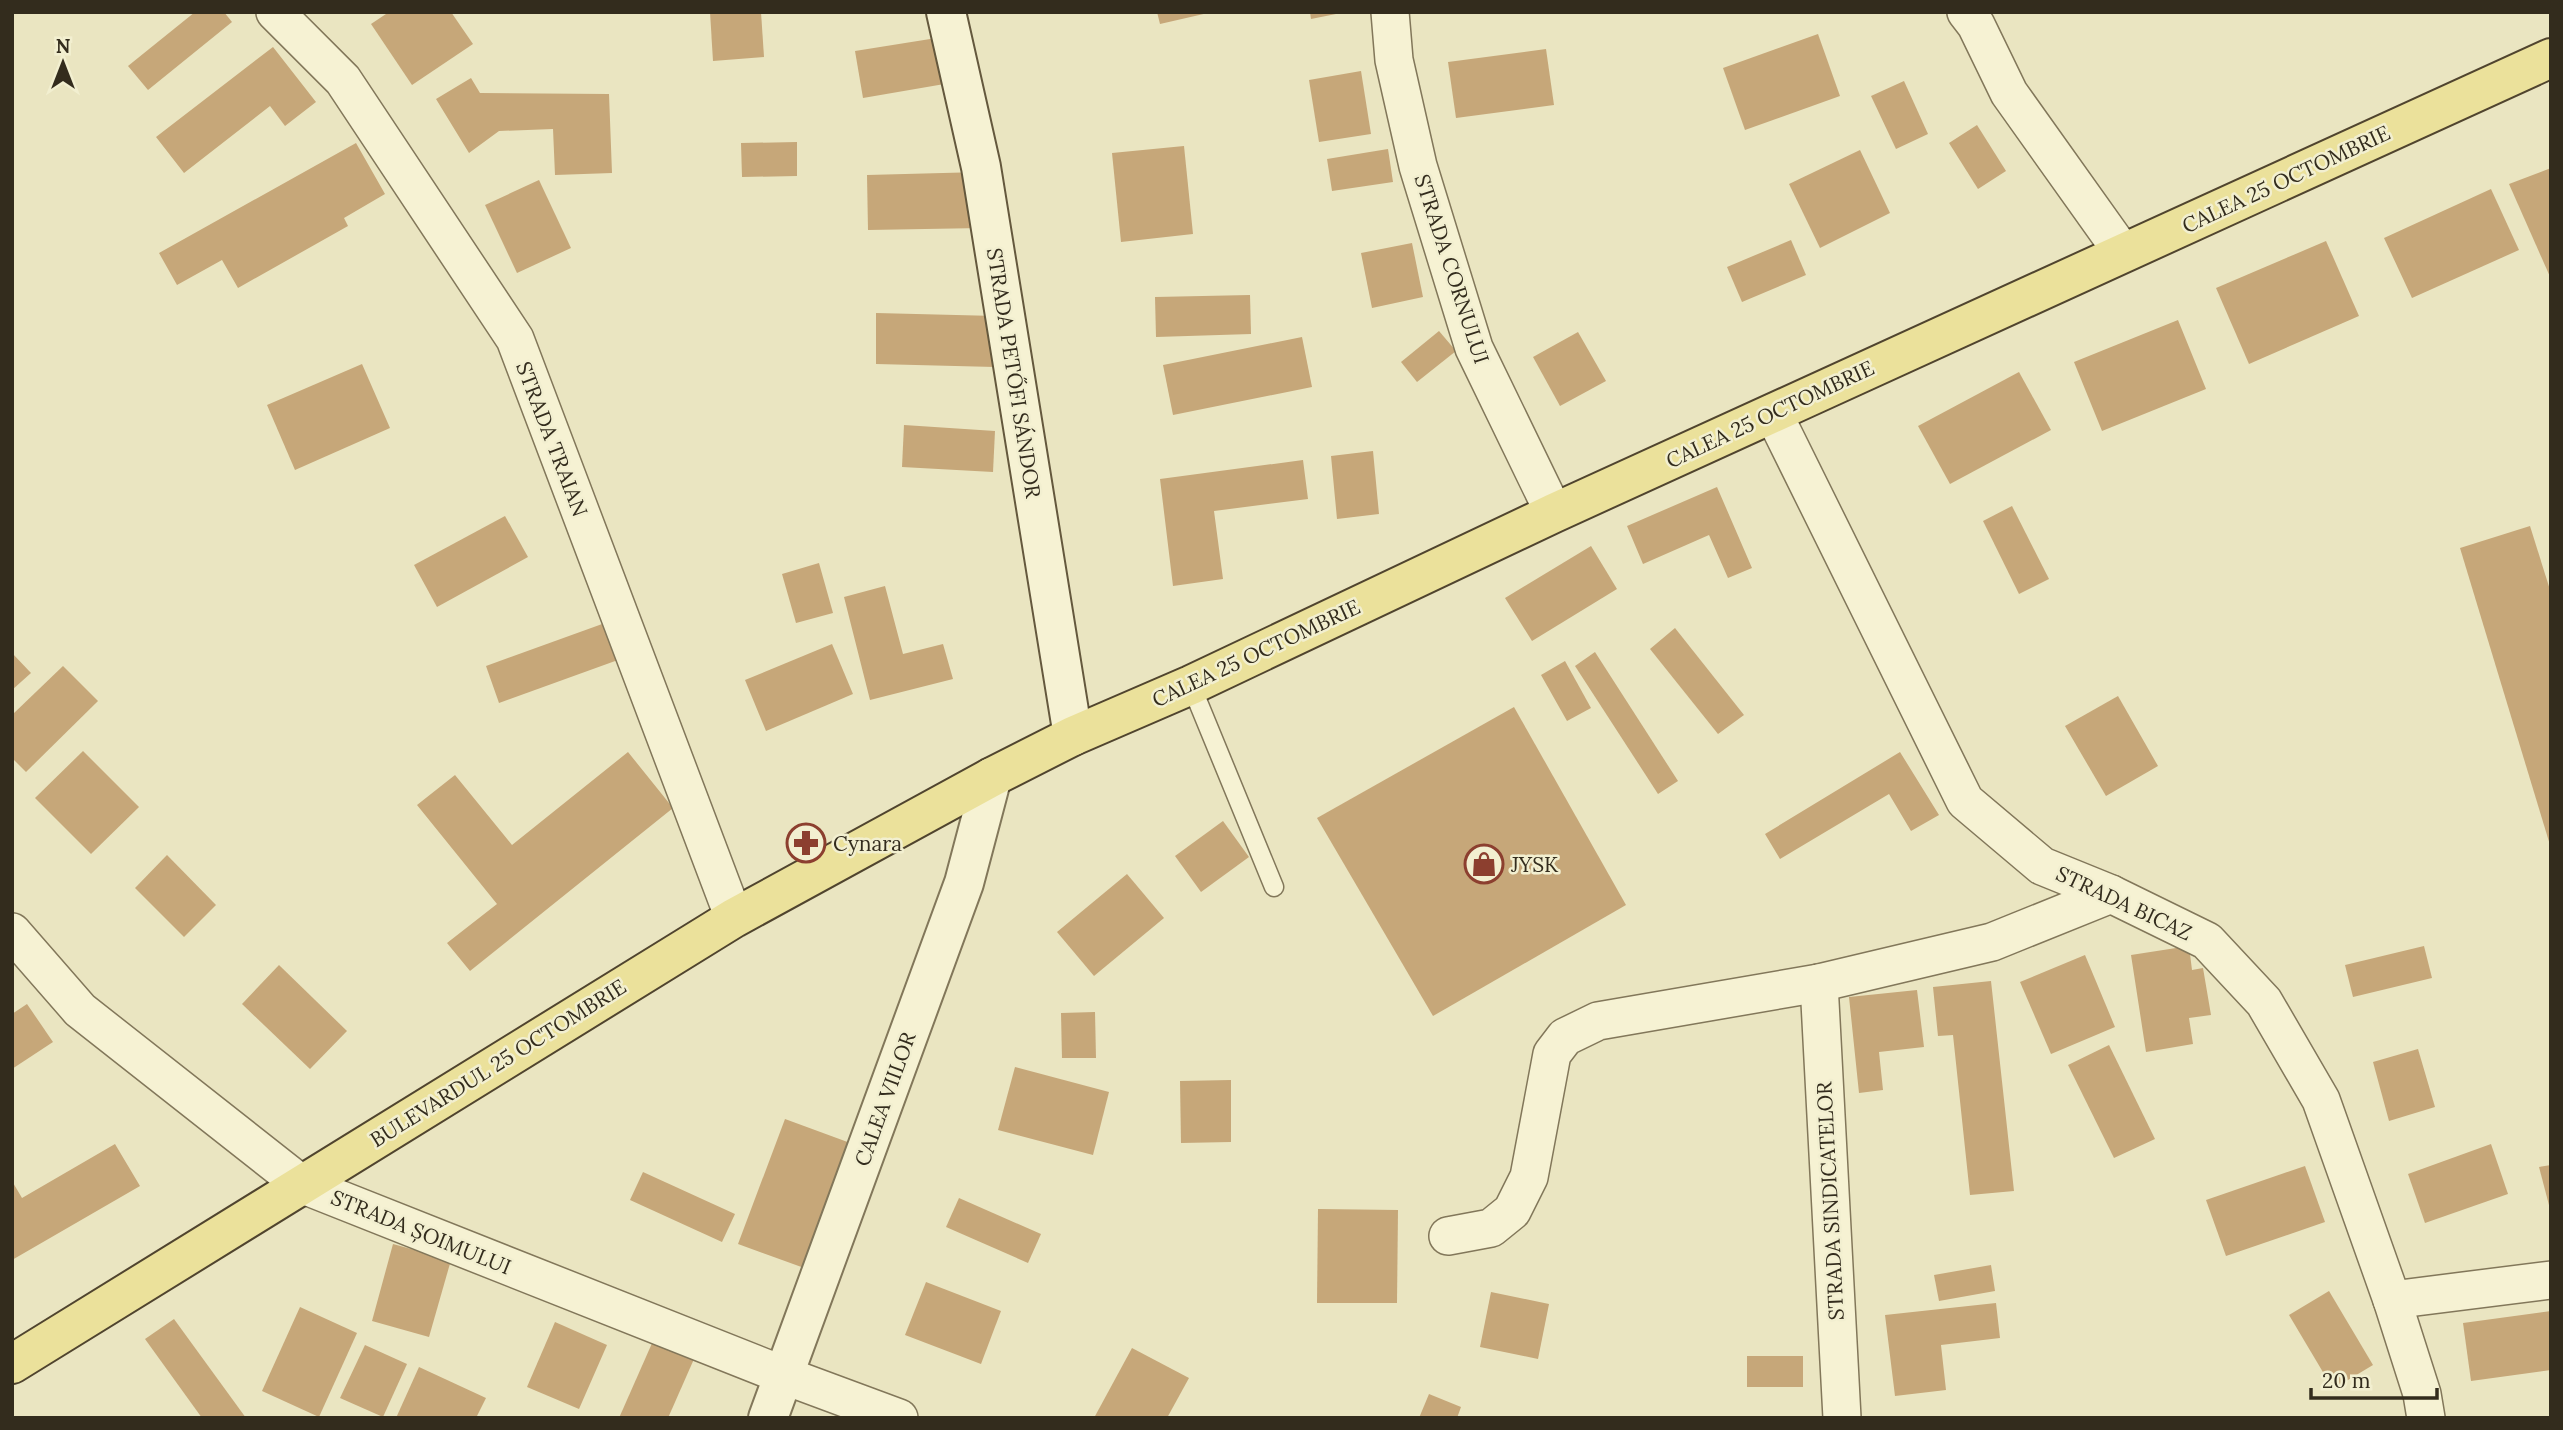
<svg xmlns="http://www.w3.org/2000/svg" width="2563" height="1430" font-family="Lora,serif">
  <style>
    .building { fill: #c6a779 }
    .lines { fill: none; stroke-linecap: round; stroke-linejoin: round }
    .service-casing { stroke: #82775a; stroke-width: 21 }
    .minor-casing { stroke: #82775a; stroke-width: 40 }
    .tertiary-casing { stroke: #82775a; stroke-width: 42 }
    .secondary-casing { stroke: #64583d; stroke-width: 42 }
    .primary-casing { stroke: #50442e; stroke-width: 42 }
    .service { stroke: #f6f2d3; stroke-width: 18 }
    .minor { stroke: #f6f2d3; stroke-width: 37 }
    .tertiary { stroke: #f6f2d3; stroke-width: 38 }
    .secondary { stroke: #f6f2d3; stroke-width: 38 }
    .primary { stroke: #ebe19b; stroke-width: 38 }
    .labels { text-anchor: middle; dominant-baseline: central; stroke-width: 5; stroke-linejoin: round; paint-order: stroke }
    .street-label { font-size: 21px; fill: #332c1d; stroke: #f2efd0 }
    .poi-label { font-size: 21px; fill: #332c1d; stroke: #f2efd0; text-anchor: start }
  </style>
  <rect width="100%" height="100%" fill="#eae5c1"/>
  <g class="building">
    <polygon points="195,12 224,12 232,22 148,90 128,66"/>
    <polygon points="389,12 451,12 473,44 412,85 371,24"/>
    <polygon points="710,12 761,12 764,57 713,61"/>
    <polygon points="1157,12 1208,12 1208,13 1160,24"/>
    <polygon points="1310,12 1341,12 1341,13 1311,19"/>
    <polygon points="1818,34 1840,96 1745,130 1723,68"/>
    <polygon points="949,36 956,82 863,98 855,51"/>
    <polygon points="273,47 316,102 285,126 270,106 184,173 156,137"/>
    <polygon points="1546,49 1554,105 1456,118 1448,62"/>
    <polygon points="1361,71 1371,134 1319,142 1309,80"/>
    <polygon points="471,78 480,93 609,94 612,173 555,175 553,129 499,131 469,153 436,99"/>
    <polygon points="1904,81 1928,134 1896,149 1871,96"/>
    <polygon points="1977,125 2006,171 1978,189 1949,143"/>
    <polygon points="797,142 797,176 742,177 741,143"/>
    <polygon points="356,143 385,194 344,218 348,226 238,288 222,260 177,285 159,253"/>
    <polygon points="1184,146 1193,234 1121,242 1112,153"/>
    <polygon points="1388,149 1393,182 1332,191 1327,159"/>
    <polygon points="1860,150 1890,213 1820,248 1789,184"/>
    <polygon points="2551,168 2551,279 2509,184"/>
    <polygon points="981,172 982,228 868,230 867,175"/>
    <polygon points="539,180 571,248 517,273 485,205"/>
    <polygon points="2491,189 2519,250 2412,298 2384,238"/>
    <polygon points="1791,240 1806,275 1742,302 1727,267"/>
    <polygon points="2326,241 2359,316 2249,364 2216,288"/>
    <polygon points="1412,243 1423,297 1372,308 1361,253"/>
    <polygon points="1250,295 1251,334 1156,337 1155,297"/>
    <polygon points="876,313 996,316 995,367 876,364"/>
    <polygon points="2178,320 2206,389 2102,431 2074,362"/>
    <polygon points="1439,331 1456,351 1417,382 1401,362"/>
    <polygon points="1578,332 1606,381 1560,406 1533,357"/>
    <polygon points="1302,337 1312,387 1173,415 1163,365"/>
    <polygon points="362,364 390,428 295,470 267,405"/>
    <polygon points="2019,372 2051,430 1950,484 1918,426"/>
    <polygon points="904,425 995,431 993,472 902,467"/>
    <polygon points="1373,451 1379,514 1337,519 1331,456"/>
    <polygon points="1303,460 1308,499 1214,511 1223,579 1173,586 1160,479"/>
    <polygon points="1717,487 1752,568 1728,578 1709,535 1643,564 1627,526"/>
    <polygon points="2012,506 2049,579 2019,594 1983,521"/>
    <polygon points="505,516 528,557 437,607 414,565"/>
    <polygon points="2530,526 2551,593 2550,845 2460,548"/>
    <polygon points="1591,546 1617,589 1532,641 1505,598"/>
    <polygon points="819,563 833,613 796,623 782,574"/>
    <polygon points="885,586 903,654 943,644 953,679 870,700 844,597"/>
    <polygon points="616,619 629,656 499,703 486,666"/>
    <polygon points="1675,628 1744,715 1718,734 1650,649"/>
    <polygon points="832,644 853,694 766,731 745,680"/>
    <polygon points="1595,652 1678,781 1658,794 1575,666"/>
    <polygon points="12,653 31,673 12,690"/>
    <polygon points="1565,661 1591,708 1567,721 1541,675"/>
    <polygon points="63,666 98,701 26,772 12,758 12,715"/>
    <polygon points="2118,696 2158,766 2106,796 2065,726"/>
    <polygon points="1514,707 1626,905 1433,1016 1317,818"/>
    <polygon points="83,751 139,807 91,854 35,798"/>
    <polygon points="628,752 673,808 470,971 447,943 497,904 417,805 455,775 512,845"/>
    <polygon points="1900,752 1939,815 1911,831 1889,794 1780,859 1765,834"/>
    <polygon points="1223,821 1249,857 1201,892 1175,856"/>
    <polygon points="167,855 216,905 184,937 135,888"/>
    <polygon points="1127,874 1164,918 1094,976 1057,932"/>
    <polygon points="2189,946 2192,970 2203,968 2211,1015 2189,1018 2193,1044 2146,1052 2131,955"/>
    <polygon points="2424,946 2432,978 2353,997 2345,965"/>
    <polygon points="2085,955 2115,1027 2051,1054 2020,982"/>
    <polygon points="279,965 347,1031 310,1069 242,1004"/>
    <polygon points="1991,981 2014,1191 1970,1195 1953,1035 1938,1036 1933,987"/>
    <polygon points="1917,990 1924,1047 1879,1052 1883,1090 1859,1093 1849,997"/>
    <polygon points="27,1004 53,1042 12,1069 12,1014"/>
    <polygon points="1095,1012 1096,1058 1062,1058 1061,1013"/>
    <polygon points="2109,1045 2155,1139 2114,1158 2068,1065"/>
    <polygon points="2418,1049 2435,1107 2389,1121 2373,1062"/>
    <polygon points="1015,1067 1109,1092 1093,1155 998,1130"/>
    <polygon points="1231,1080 1231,1142 1181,1143 1180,1081"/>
    <polygon points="785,1119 853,1144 807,1269 738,1244"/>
    <polygon points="115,1144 140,1186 12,1260 12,1181 22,1198"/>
    <polygon points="2491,1144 2508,1194 2425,1223 2408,1174"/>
    <polygon points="2551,1165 2551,1209 2550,1209 2539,1167"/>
    <polygon points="2305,1166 2325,1222 2226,1256 2206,1200"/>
    <polygon points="643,1172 735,1214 722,1242 630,1200"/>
    <polygon points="959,1198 1041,1234 1028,1263 946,1227"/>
    <polygon points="1318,1209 1398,1210 1397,1303 1317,1303"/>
    <polygon points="393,1244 451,1260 429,1337 372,1321"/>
    <polygon points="1991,1265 1995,1291 1939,1301 1934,1275"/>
    <polygon points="926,1282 1001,1311 981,1364 905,1335"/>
    <polygon points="2329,1291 2373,1365 2333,1389 2289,1315"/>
    <polygon points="1491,1292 1549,1304 1538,1359 1480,1347"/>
    <polygon points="1996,1303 2000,1338 1941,1345 1946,1390 1895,1396 1885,1315"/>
    <polygon points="300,1307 357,1333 319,1417 262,1391"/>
    <polygon points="2551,1311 2551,1370 2471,1381 2463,1323"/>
    <polygon points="174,1319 246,1418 202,1418 145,1339"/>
    <polygon points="555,1322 607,1345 579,1409 527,1387"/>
    <polygon points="653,1341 694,1359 668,1418 619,1418"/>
    <polygon points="365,1345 407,1364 383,1417 340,1398"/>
    <polygon points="1132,1348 1189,1378 1167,1418 1094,1418"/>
    <rect x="1747" y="1356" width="56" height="31"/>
    <polygon points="419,1367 486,1398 476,1418 396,1418"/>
    <polygon points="1429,1394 1461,1407 1457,1418 1419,1418"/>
  </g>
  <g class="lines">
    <defs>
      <polyline id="service" points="1191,685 1274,887"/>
      <g id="minor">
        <polyline points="275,12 343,80 515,339 734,918"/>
        <polyline points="1390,12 1394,60 1418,166 1474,348 1554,513"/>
        <polyline points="1966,12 1976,25 2009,93 2123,253"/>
        <polyline points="1773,413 1965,801 2042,866 2111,894 2207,941 2264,1002 2321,1100 2392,1300 2422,1394 2426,1418"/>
        <polyline points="12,932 80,1010 301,1184 783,1375 899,1418"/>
        <polyline points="1819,983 1842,1418"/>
        <polyline points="1448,1236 1491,1228 1512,1211 1529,1177 1552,1054 1565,1037 1598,1021 1819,983 1992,942 2111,894"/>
        <polyline points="2392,1300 2551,1280"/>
      </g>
      <polyline id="tertiary" points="768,1418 964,883 992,777"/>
      <polyline id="secondary" points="946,12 981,167 1073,736"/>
      <polyline id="primary" points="12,1364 734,918 992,777 1073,736 1191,685 1554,513 2551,58"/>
    </defs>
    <use href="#service" class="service-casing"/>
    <use href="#minor" class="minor-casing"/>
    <use href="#tertiary" class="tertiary-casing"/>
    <use href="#secondary" class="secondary-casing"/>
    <use href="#primary" class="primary-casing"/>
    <use href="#service" class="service"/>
    <use href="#minor" class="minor"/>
    <use href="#tertiary" class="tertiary"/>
    <use href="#secondary" class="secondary"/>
    <use href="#primary" class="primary"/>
  </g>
  <defs>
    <symbol id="pharmacy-ring" viewBox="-11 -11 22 22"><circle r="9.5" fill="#f2efd0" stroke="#8c3f2f" stroke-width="1.5"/><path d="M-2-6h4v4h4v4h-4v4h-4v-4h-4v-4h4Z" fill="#8c3f2f"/></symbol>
    <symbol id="shop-ring" viewBox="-11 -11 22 22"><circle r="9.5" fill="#f2efd0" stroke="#8c3f2f" stroke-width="1.5"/><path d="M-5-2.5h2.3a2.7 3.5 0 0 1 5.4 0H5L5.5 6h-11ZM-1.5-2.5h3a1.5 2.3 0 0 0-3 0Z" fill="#8c3f2f"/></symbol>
  </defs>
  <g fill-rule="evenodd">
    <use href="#pharmacy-ring" x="784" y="821" width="44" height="44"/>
    <use href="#shop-ring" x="1462" y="842" width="44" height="44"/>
  </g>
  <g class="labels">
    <g class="street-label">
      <text transform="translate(2286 179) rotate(-25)">CALEA 25 OCTOMBRIE</text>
      <text transform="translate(1452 269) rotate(72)">STRADA CORNULUI</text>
      <text transform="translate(1014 373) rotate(81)">STRADA PETŐFI SÁNDOR</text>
      <text transform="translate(1770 414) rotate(-25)">CALEA 25 OCTOMBRIE</text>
      <text transform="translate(552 439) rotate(69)">STRADA TRAIAN</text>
      <text transform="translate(1256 653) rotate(-25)">CALEA 25 OCTOMBRIE</text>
      <text transform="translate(2124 903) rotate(25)">STRADA BICAZ</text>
      <text transform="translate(498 1063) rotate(-32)">BULEVARDUL 25 OCTOMBRIE</text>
      <text transform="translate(885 1099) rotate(-70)">CALEA VIILOR</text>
      <text transform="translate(1830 1201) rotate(-93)">STRADA SINDICATELOR</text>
      <text transform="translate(421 1232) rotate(22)">STRADA ȘOIMULUI</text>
    </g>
    <g class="poi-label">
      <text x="833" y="843">Cynara</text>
      <text x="1511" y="864">JYSK</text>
    </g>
  </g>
  <rect width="2563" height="1430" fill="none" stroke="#332c1d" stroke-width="28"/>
  <g transform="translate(63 63)" stroke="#f2efd0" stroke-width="5" paint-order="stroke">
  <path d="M0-5L12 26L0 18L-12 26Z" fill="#332c1d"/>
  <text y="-10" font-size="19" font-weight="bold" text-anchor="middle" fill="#332c1d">N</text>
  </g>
  <path d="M2311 1388v10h126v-10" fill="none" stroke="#332c1d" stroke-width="3.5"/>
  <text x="2322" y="1388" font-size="21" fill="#332c1d" stroke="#f2efd0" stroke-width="5" paint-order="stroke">20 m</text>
</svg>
